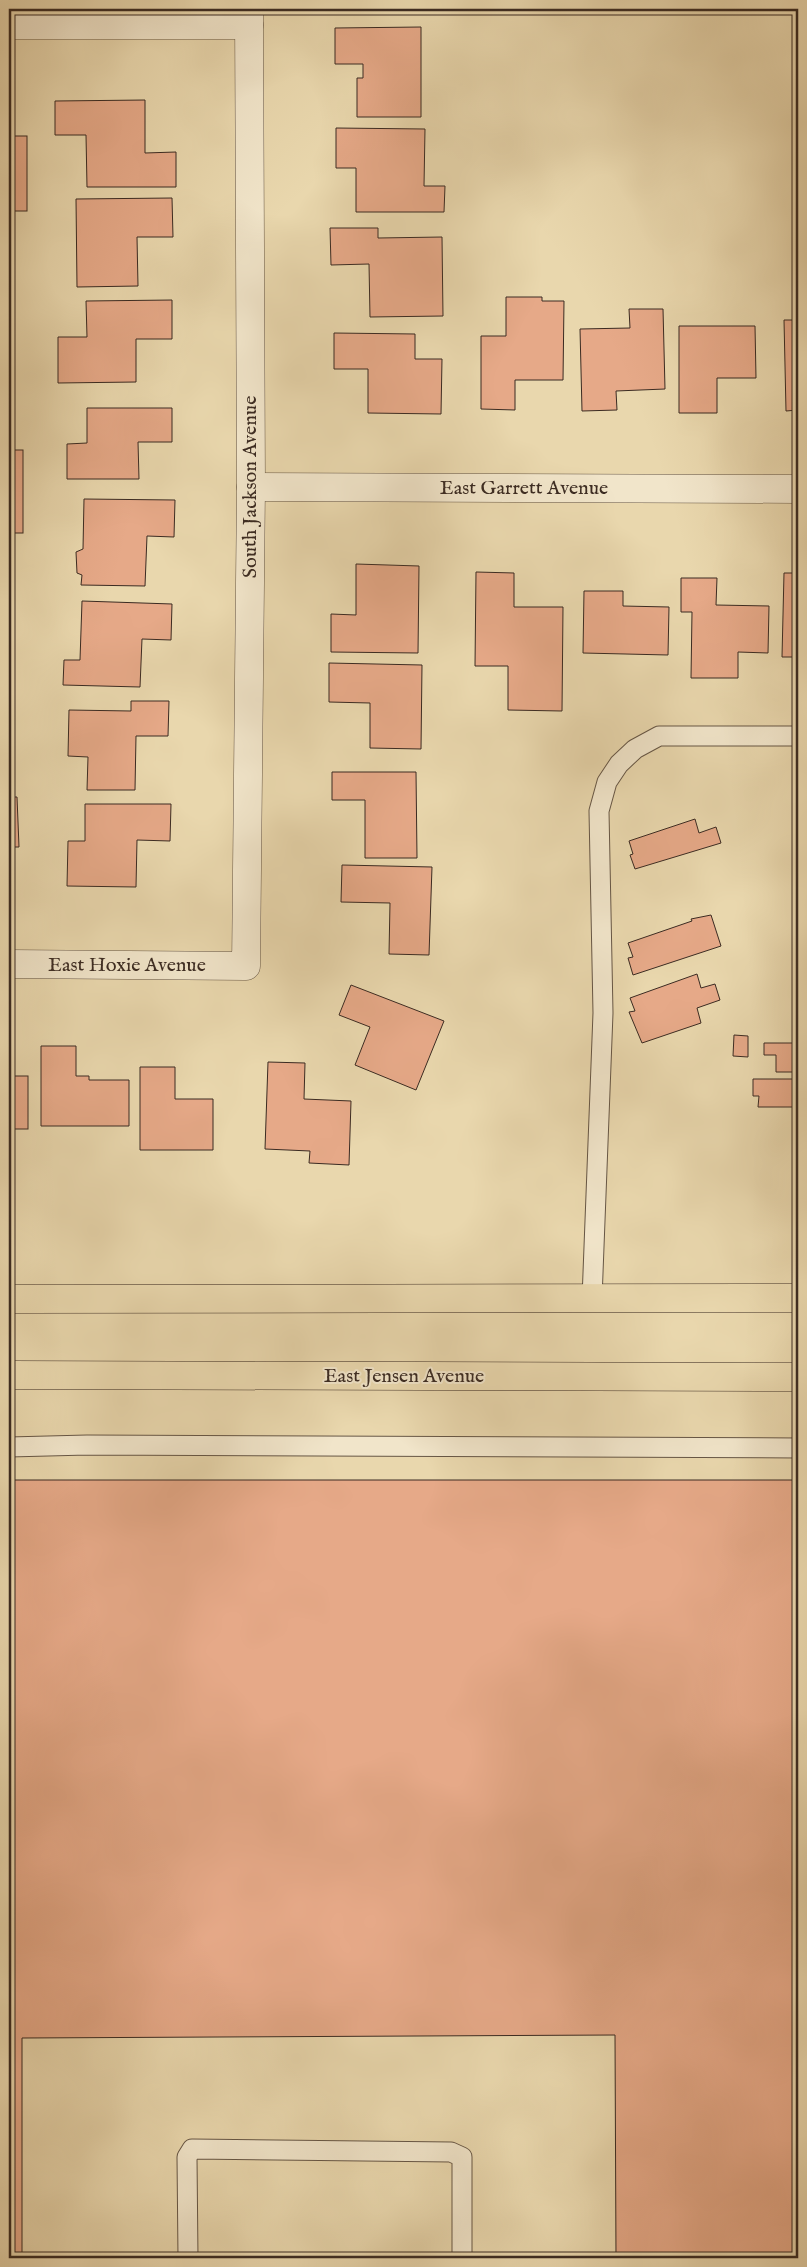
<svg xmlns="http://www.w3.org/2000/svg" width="807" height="2267" font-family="'IM FELL English',serif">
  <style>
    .building { fill: #e6a988; stroke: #3b2b22 }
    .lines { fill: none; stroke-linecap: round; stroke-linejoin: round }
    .lane-casing { stroke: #665645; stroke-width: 21 }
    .street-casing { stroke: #665645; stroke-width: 29 }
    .primary-casing { stroke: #3b2b22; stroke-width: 29 }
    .lane { stroke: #f1e5ca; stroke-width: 19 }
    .street { stroke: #f1e5ca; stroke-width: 28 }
    .primary { stroke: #e9d7ad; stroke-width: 28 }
    .labels { text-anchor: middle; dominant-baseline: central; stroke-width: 4; stroke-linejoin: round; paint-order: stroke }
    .street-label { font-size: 20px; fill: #3b2b22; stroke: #f1e5ca }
  </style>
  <rect width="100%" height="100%" fill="#e9d7ad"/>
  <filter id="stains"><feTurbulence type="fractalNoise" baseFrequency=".004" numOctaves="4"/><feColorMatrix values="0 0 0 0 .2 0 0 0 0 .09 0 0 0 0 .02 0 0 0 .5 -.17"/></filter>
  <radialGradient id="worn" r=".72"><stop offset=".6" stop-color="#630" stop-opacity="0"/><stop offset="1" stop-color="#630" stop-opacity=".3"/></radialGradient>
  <g class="building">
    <polygon points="421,27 421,117 357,117 357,78 363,78 363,64 335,64 335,28"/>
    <polygon points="145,100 145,153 176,152 176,187 87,187 86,135 55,135 55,101"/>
    <polygon points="336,128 425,129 424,186 445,186 444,212 356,212 356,168 336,168"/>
    <rect x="9" y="136" width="18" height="75"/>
    <polygon points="172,198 173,237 137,237 138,286 77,287 76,199"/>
    <polygon points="330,228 378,228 378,238 442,237 443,316 370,317 369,264 331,265"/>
    <polygon points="506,297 542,297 542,301 564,301 563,380 515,380 515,410 481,409 481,336 506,336"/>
    <polygon points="172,300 172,339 136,339 136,382 58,383 58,337 87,337 86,301"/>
    <polygon points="629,309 663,309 665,389 616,391 617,410 582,411 580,329 630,328"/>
    <polygon points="784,320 798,320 798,410 786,411"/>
    <polygon points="679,326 755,326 756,378 717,378 717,413 679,413"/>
    <polygon points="334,333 415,334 415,359 442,359 441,414 368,413 368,369 334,369"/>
    <polygon points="87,408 172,408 172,442 138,442 139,479 67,479 67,444 87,443"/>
    <rect x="9" y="450" width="14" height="83"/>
    <polygon points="84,499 175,500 174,537 147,536 145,586 81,585 82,575 77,573 76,552 83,549"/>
    <polygon points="356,564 419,566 418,653 331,652 331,614 356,615"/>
    <polygon points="476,572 514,573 514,607 563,607 562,711 508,710 508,666 475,666"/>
    <polygon points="784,573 798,573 798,657 782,657"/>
    <polygon points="681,578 717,578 716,605 769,606 768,653 738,652 738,678 691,678 692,612 681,612"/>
    <polygon points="584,591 623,591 623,606 669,607 668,655 583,653"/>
    <polygon points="82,601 172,604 171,640 142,639 140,687 63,685 64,660 80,660"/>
    <polygon points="329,663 422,665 421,749 370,748 370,703 329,702"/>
    <polygon points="131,701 169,701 168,736 136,736 135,790 87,790 88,757 68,756 69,710 131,711"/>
    <polygon points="332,772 416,772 417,858 365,858 365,800 332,800"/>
    <polygon points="9,797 17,797 19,847 9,847"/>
    <polygon points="85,804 171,804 170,841 137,840 136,887 67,886 68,841 85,841"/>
    <polygon points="695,819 699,833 716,827 721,843 635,869 630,855 633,854 629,841"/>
    <polygon points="342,865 432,867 429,955 389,954 390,903 341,902"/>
    <polygon points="711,915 721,946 633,975 628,958 633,957 628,943 692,921 691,919"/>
    <polygon points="697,974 701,988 715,984 720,1000 697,1008 701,1023 642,1043 629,1012 635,1011 630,998"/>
    <polygon points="351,985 444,1021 416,1090 355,1065 370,1027 339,1015"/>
    <polygon points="734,1035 748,1036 748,1057 733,1056"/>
    <polygon points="764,1043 798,1043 798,1072 776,1072 776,1055 764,1055"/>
    <polygon points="41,1046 76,1046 76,1076 89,1076 89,1080 129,1080 129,1126 41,1126"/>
    <polygon points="268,1062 305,1063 304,1099 351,1101 349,1165 309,1163 310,1151 265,1149"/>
    <polygon points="140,1067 175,1067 175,1099 213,1099 213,1150 140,1150"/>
    <rect x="9" y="1076" width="19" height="53"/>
    <polygon points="753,1079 798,1079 798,1107 758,1107 759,1096 753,1096"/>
    <polygon points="9,1480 798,1480 798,2258 616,2258 615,2035 22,2038 22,2258 9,2258"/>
  </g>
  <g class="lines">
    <defs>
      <g id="lane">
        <polyline points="592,1299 603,1013 599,811 607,782 619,764 635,749 659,736 798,736"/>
        <polyline points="9,1447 87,1445 798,1448"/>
        <polyline points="188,2258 187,2157 192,2149 451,2152 462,2157 462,2258"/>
      </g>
      <g id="street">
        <polyline points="9,25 249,25"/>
        <polyline points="251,487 798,489"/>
        <polyline points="9,964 246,966 251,487 249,9"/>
      </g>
      <g id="primary">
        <polyline points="9,1299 798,1298"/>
        <polyline points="9,1375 798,1377"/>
      </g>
    </defs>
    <use href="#lane" class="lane-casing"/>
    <use href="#street" class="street-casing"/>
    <use href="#primary" class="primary-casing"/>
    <use href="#lane" class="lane"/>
    <use href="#street" class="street"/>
    <use href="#primary" class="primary"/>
  </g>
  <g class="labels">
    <g class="street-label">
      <text transform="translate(250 487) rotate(-90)">South Jackson Avenue</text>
      <text x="524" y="488">East Garrett Avenue</text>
      <text x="127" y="965">East Hoxie Avenue</text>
      <text x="404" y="1376">East Jensen Avenue</text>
    </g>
  </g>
  <rect width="807" height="2267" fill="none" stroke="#e9d7ad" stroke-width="30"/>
  <rect x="10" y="10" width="787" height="2247" fill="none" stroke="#3b2b22" stroke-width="2.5"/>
  <rect x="15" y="15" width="777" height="2237" fill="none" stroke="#3b2b22"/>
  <rect width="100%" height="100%" filter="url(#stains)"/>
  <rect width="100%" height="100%" fill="url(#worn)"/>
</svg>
